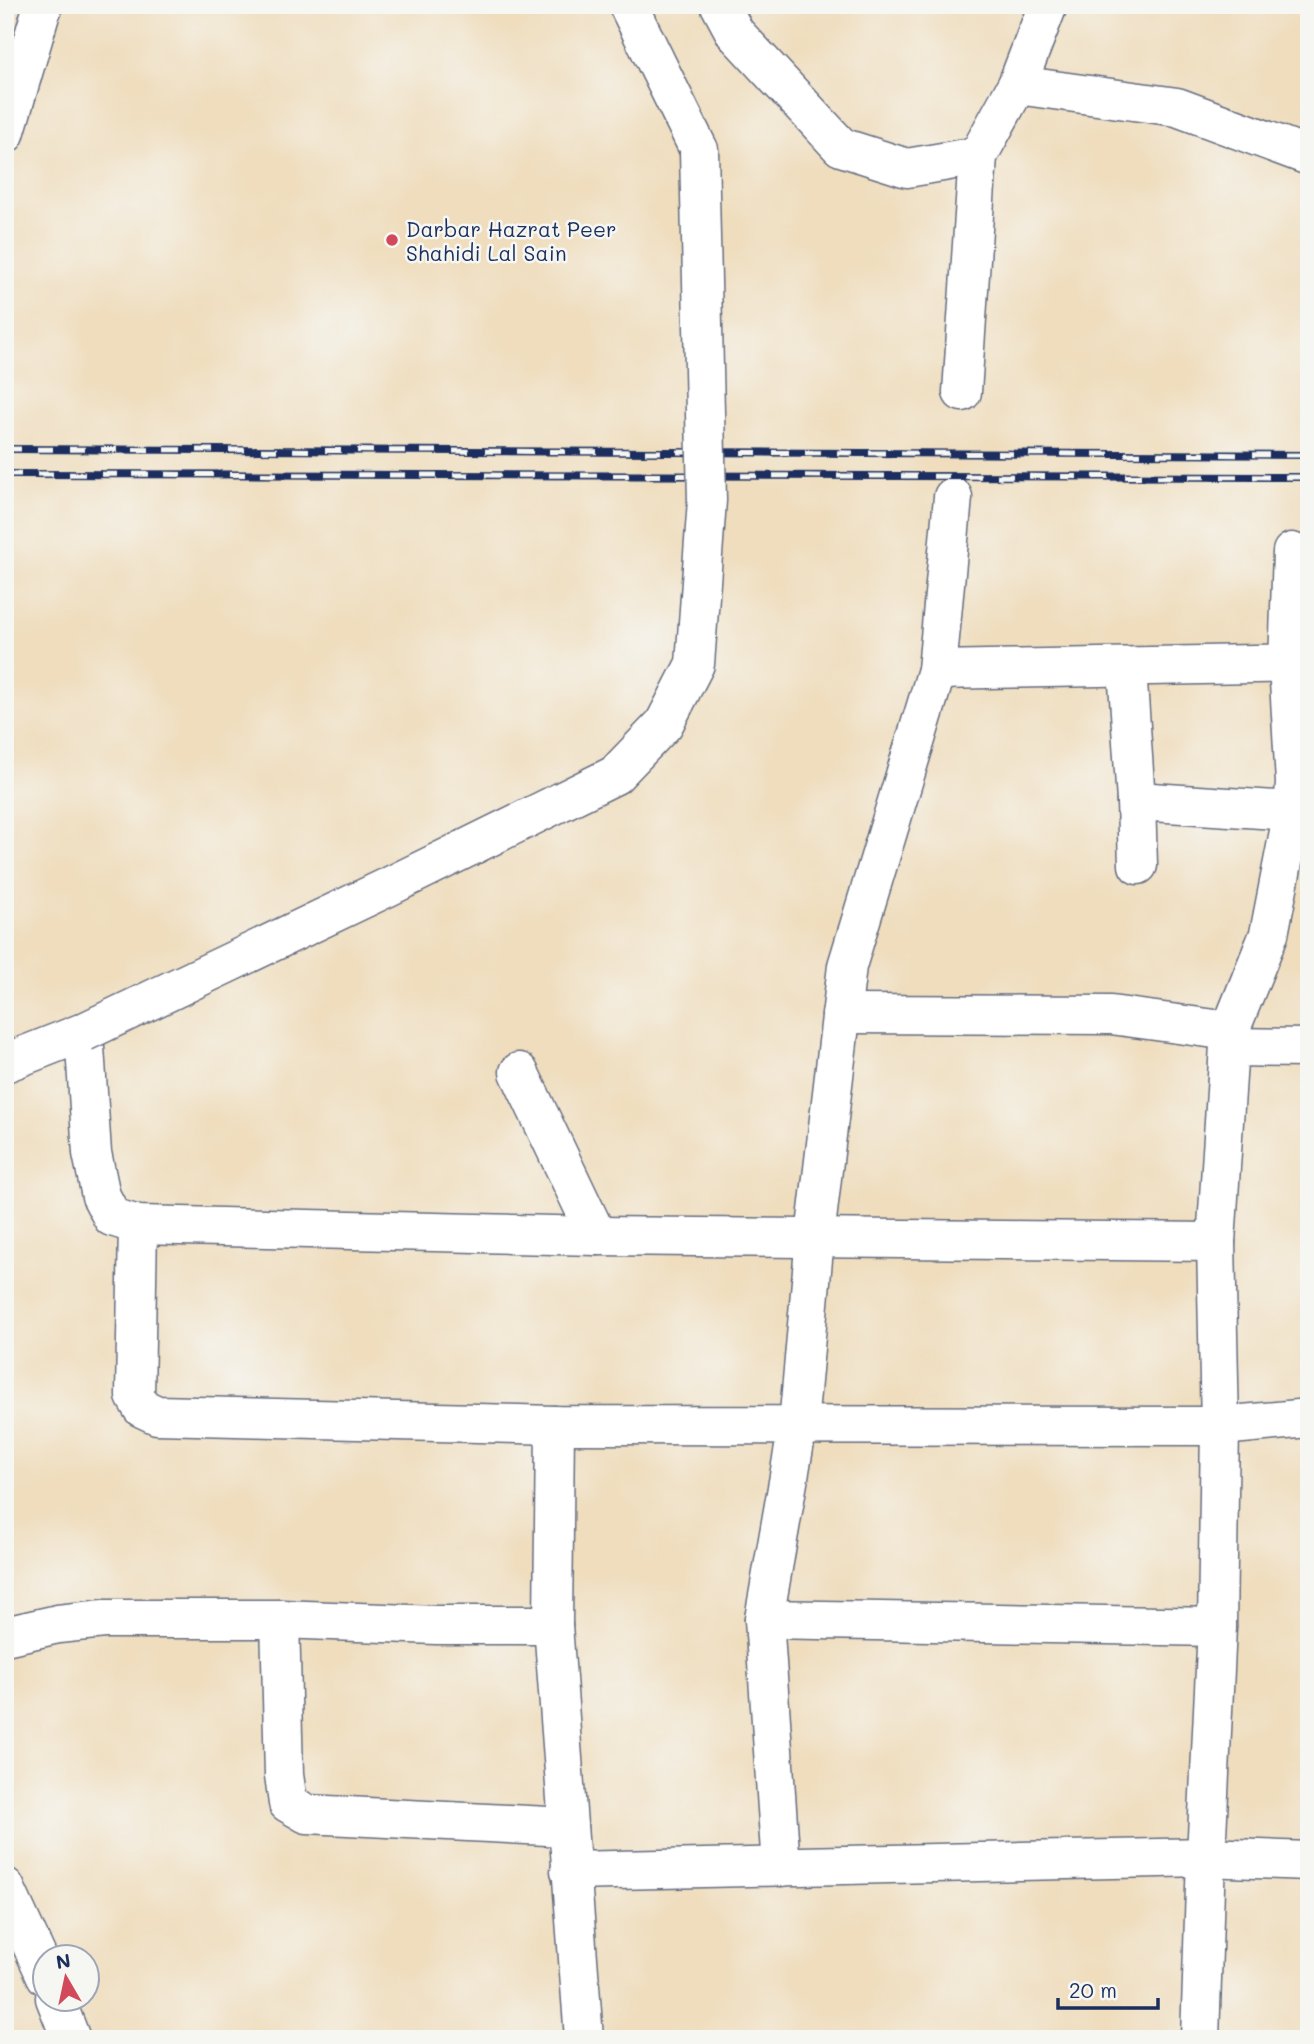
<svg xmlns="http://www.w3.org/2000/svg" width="1314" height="2044" font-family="Mali,sans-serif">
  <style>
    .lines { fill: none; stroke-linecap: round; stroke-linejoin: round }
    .minor-casing { stroke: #656c7f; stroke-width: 41 }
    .minor { stroke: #fff; stroke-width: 38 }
    .rail-casing { stroke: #1b2f5e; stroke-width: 8 }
    .rail { stroke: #f6f6f2; stroke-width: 5; stroke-dasharray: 16; stroke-linecap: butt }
    .minor-bridge-casing { stroke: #656c7f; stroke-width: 41; stroke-linecap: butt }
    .minor-bridge { stroke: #fff; stroke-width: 38 }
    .poi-dot { fill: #d1495b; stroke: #f6f6f2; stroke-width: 2.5 }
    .labels { text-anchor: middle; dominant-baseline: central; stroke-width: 5; stroke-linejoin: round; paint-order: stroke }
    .poi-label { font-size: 21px; fill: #1b2f5e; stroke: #f6f6f2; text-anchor: start }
  </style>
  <rect width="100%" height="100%" fill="#f6f6f2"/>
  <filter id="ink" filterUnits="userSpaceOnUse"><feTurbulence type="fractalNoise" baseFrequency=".0143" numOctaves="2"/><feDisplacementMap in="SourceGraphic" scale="14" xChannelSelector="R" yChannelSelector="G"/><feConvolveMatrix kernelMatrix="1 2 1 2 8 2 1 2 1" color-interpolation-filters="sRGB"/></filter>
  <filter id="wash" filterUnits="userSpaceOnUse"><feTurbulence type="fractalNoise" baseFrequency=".00686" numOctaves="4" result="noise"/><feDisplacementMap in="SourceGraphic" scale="28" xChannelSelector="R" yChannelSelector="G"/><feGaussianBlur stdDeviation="1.57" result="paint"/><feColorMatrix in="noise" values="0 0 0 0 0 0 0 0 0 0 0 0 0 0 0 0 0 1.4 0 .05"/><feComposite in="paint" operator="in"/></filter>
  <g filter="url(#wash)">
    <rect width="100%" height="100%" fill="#efddbd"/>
  </g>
  <g filter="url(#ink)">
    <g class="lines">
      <defs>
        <g id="minor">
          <polyline points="628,5 699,150"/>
          <polyline points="720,5 735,33 841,147 907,168 978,156"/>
          <polyline points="1017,85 1177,107 1309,156"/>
          <polyline points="5,134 43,5"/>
          <polyline points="962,392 978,156 1017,85 1048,5"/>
          <polyline points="1127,668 1136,801 1138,865"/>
          <polyline points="937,670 1309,663"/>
          <polyline points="1136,801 1293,811"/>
          <polyline points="841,1014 1111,1015 1230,1031"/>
          <polyline points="1230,1047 1309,1048"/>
          <polyline points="5,1063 84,1032 92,1153 101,1196 112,1217 138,1225 597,1236 1216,1242"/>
          <polyline points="519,1072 597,1236"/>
          <polyline points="138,1225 135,1396 142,1408 157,1415 555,1425 1220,1426 1309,1418"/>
          <polyline points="555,1425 553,1625 584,2039"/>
          <polyline points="280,1619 284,1775 288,1803 307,1814 568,1827"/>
          <polyline points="764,1619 1217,1627"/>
          <polyline points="5,1636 58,1624 104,1619 280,1619 436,1625 553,1625"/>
          <polyline points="781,1867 764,1619 798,1425 815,1237 847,966 937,670 953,497"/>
          <polyline points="570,1871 1206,1857 1309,1861"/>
          <polyline points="5,1887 46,1976"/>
          <polyline points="55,1998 71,2039"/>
          <polyline points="1200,2039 1206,1857 1217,1627 1220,1426 1216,1242 1230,1031 1269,934 1293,811 1295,783 1288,664 1292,552"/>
        </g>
      </defs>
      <use href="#minor" class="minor-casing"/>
      <use href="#minor" class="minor"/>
      <defs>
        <g id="rail">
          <polyline points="5,449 1309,455"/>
          <polyline points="5,474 1309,477"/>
        </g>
      </defs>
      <use href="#rail" class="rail-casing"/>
      <use href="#rail" class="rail"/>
      <defs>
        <polyline id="minor-bridge" points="84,1032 388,887 615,775 664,724 695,664 707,500 699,150"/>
      </defs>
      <use href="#minor-bridge" class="minor-bridge-casing"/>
      <use href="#minor-bridge" class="minor-bridge"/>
    </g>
  </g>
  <circle class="poi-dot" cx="392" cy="240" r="7"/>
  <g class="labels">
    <g class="poi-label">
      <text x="406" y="228">Darbar Hazrat Peer<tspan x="406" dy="24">Shahidi Lal Sain</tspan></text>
    </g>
  </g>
  <rect width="1314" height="2044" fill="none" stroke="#f6f6f2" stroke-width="28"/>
  <g transform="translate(66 1978) rotate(351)"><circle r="33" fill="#f6f6f2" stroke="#9ea6b7" stroke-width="2"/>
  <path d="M0-5L12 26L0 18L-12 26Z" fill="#d1495b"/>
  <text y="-10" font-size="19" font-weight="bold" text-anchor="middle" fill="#1b2f5e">N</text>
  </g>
  <path d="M1058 1998v10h100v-10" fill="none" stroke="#1b2f5e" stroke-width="3.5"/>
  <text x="1069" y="1998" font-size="21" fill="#1b2f5e" stroke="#f6f6f2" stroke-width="5" paint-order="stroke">20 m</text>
</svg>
